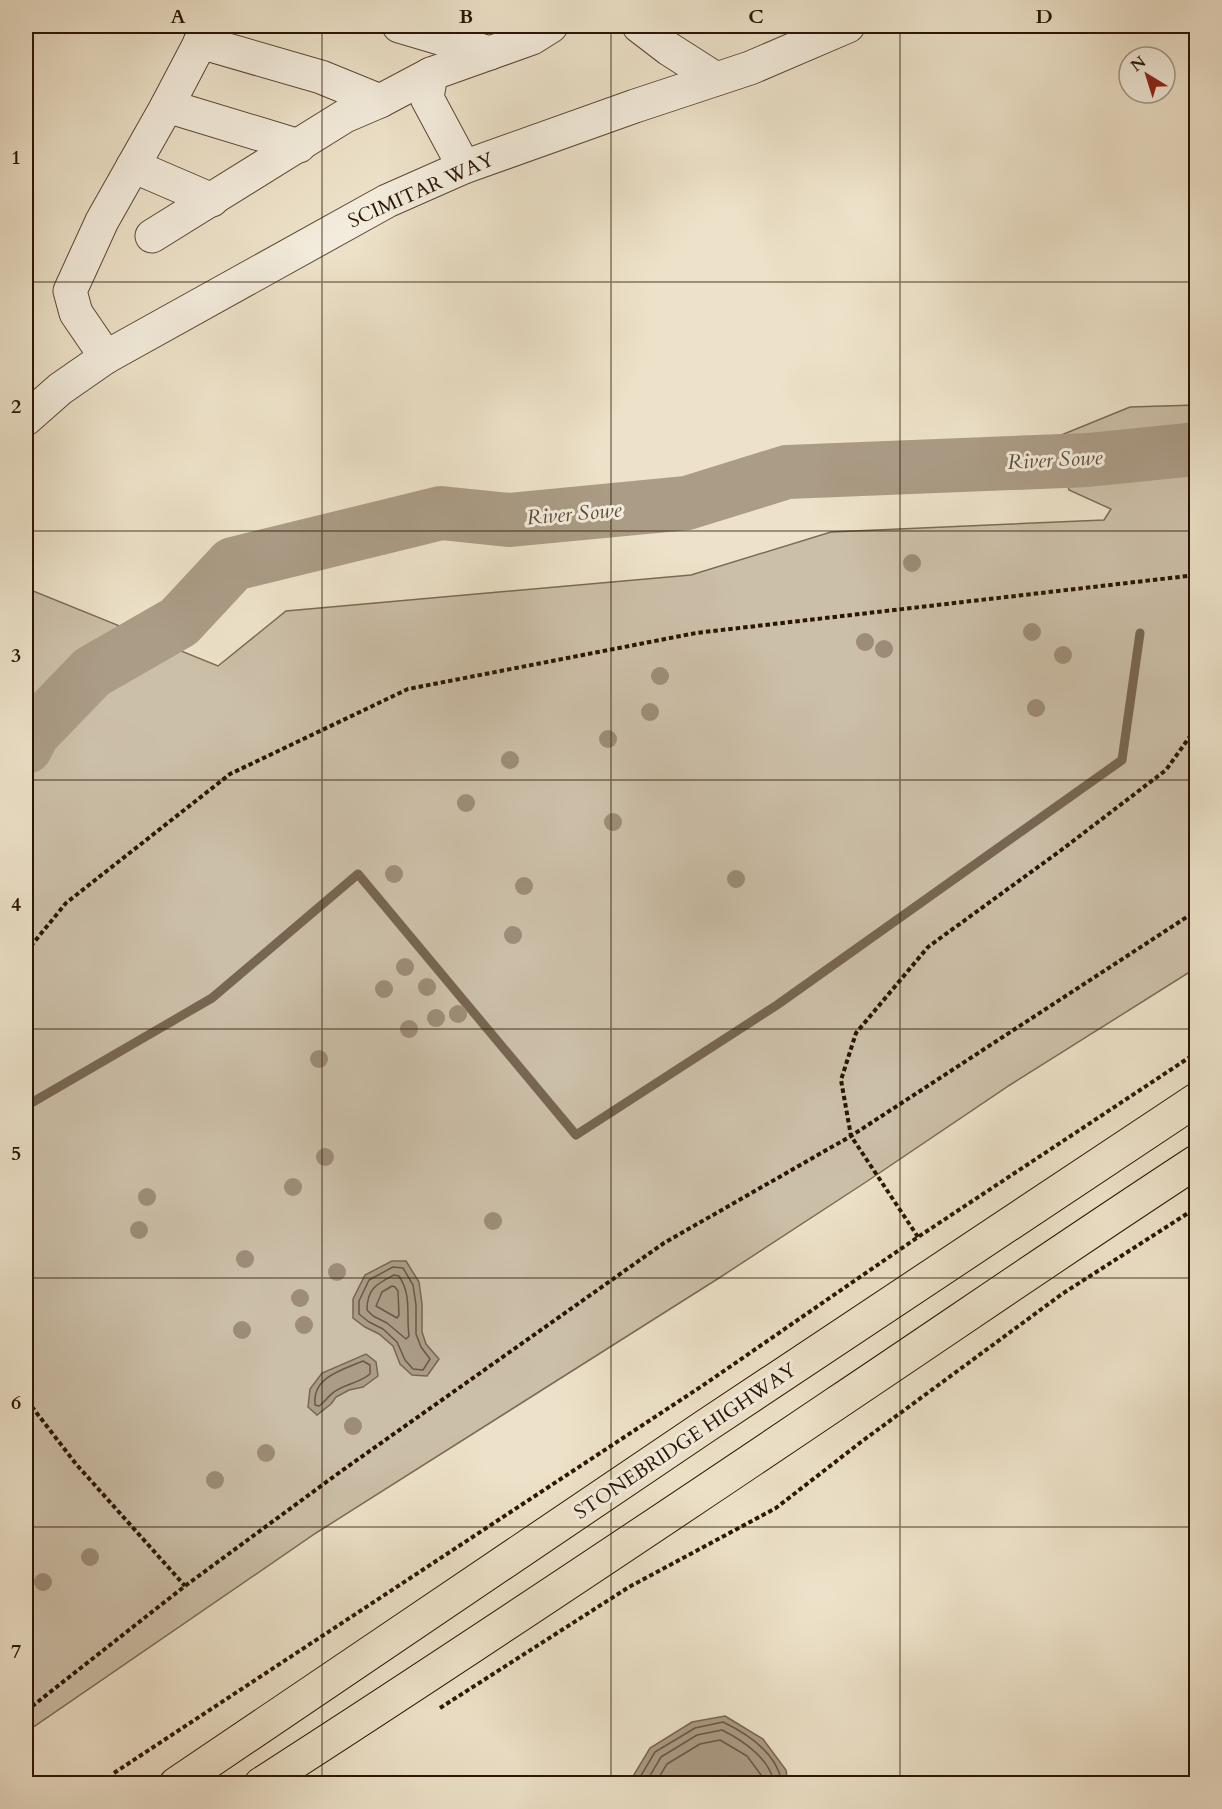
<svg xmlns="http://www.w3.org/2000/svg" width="1222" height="1809" font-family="Cardo,serif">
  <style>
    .green { fill: #ccbfa8; stroke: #7b6a56; stroke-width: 1.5 }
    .water { fill: #ab9c86; stroke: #776652; stroke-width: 1.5 }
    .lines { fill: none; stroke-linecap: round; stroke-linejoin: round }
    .shore { stroke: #6a5845; stroke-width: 1.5 }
    .stream { stroke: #776652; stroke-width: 9 }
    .river { stroke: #ab9c86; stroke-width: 54 }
    .minor-casing { stroke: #5b4835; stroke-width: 35 }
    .highway-casing { stroke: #2a1504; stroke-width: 35 }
    .path { stroke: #2a1504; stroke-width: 4; stroke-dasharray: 4.5 3; stroke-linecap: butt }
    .minor { stroke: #f3ecdc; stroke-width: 33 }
    .highway { stroke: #ede2c9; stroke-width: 33 }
    .tree { fill: #9d8d78 }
    .grid { fill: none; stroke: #2a1504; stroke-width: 1.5; stroke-opacity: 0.55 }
    .labels { text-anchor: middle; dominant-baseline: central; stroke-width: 6; stroke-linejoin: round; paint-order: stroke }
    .street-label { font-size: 20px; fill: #2a1504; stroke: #f3ecdc }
    .water-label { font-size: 21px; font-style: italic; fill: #5e4b38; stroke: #f3ecdc }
    .neatline { fill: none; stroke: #2a1504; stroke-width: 2 }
    .grid-label { font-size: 20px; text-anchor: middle; font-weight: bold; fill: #2a1504 }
  </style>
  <rect width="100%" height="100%" fill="#ede2c9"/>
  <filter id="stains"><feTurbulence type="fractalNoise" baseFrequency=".00333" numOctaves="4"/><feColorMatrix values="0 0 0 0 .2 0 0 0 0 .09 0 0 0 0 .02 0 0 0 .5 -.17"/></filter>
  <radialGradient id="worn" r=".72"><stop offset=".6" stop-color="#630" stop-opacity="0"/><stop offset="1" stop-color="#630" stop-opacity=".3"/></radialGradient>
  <polygon class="green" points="1196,405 1196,968 1010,1085 866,1182 719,1278 316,1533 26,1732 26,588 218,666 286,611 691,575 831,532 1104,520 1111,509 1069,490 1054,438 1130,407"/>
  <g class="water">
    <polygon points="392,1261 406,1261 419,1282 422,1304 422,1332 426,1344 439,1359 427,1376 412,1375 400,1364 393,1346 379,1334 365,1327 353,1318 353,1299 365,1275"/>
    <polygon points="366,1354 376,1362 378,1376 363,1387 349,1390 336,1397 331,1404 317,1415 308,1407 310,1389 322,1373"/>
    <polygon points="725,1716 763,1739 786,1770 788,1783 629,1783 650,1748 692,1722"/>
  </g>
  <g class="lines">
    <g class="shore">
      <polygon points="393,1267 403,1268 413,1285 416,1305 416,1334 421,1347 430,1359 423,1370 413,1369 405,1360 397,1342 383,1329 369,1322 359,1314 359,1301 369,1280"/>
      <path d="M 394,1275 L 399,1276 C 412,1296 406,1313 409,1336 L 406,1339 L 387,1323 L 373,1316 L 367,1310 C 367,1288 377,1284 394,1275 Z"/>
      <polygon points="392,1286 395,1287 398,1291 399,1315 397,1318 376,1306 382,1292"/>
      <path d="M 363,1361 L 370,1365 L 370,1374 C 358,1384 346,1383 334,1392 C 329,1395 325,1402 319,1406 L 315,1405 C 312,1377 342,1370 363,1361 Z"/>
      <path d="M 636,1784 L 655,1752 L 695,1728 L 723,1722 C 748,1734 778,1754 782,1784"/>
      <path d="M 645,1784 L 661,1757 L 697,1735 L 722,1730 C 742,1740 771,1759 774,1784"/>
      <polyline points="655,1784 667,1764 700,1744 720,1740 747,1756 764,1779 765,1784"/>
    </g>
    <polyline class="stream" points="26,1106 212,998 358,874 576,1135 777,1005 1122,760 1140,633"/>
    <polyline class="river" points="26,747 33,733 92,672 179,622 233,564 441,513 508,520 687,503 787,472 1088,460 1196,449"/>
    <defs>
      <g id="minor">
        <polyline points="399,26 490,53"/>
        <polyline points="639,26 669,49 716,79"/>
        <polyline points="200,42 321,77 380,101 431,74"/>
        <polyline points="167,106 299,146"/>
        <polyline points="133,166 212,200"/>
        <polyline points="464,167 427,98 431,74 532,38 551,26"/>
        <polyline points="152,236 345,116 380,101"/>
        <polyline points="106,357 76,313 70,291 102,221 167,106 209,26"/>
        <polyline points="26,419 60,389 106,357 387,201 464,167 635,106 750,68 848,26"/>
      </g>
      <g id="highway">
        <polyline points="176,1784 707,1425 1196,1100"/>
        <path d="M 261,1784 C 454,1660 645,1532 835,1404 C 956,1323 1075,1241 1196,1162"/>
      </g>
    </defs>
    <use href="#minor" class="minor-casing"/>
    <use href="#highway" class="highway-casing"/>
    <g class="path">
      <polyline points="26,952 66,903 230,774 408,689 696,633 1196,575"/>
      <polyline points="918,1237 851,1136 841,1080 856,1033 928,947 1060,851 1166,770 1196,728"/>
      <polyline points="26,1402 29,1403 76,1464 185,1586"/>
      <polyline points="440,1708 629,1587 776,1508 861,1442 1062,1294 1196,1208"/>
      <polyline points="26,1711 185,1586 340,1472 664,1243 851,1136 1196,911"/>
      <polyline points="114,1773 702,1386 918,1237 1196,1053"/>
    </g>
    <use href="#minor" class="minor"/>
    <use href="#highway" class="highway"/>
  </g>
  <g class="tree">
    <circle cx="912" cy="563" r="9"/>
    <circle cx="1032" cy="632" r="9"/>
    <circle cx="865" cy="642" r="9"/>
    <circle cx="884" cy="649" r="9"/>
    <circle cx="1063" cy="655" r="9"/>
    <circle cx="660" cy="676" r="9"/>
    <circle cx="1036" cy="708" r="9"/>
    <circle cx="650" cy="712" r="9"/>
    <circle cx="608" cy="739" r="9"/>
    <circle cx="510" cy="760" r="9"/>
    <circle cx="466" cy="803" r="9"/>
    <circle cx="613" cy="822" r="9"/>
    <circle cx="394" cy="874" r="9"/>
    <circle cx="736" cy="879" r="9"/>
    <circle cx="524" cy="886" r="9"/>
    <circle cx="513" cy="935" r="9"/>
    <circle cx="405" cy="967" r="9"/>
    <circle cx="427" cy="987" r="9"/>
    <circle cx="384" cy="989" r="9"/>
    <circle cx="458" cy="1014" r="9"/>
    <circle cx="436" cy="1018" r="9"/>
    <circle cx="409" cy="1029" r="9"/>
    <circle cx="319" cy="1059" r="9"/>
    <circle cx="325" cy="1157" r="9"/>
    <circle cx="293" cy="1187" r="9"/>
    <circle cx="147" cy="1197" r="9"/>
    <circle cx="493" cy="1221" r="9"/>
    <circle cx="139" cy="1230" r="9"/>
    <circle cx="245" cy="1259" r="9"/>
    <circle cx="337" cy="1272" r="9"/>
    <circle cx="300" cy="1298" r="9"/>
    <circle cx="304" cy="1325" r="9"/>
    <circle cx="242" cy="1330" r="9"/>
    <circle cx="353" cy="1426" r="9"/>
    <circle cx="266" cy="1453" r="9"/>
    <circle cx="215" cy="1480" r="9"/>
    <circle cx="90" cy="1557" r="9"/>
    <circle cx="43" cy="1582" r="9"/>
  </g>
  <path class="grid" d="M 322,26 L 322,1784M 611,26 L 611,1784M 900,26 L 900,1784M 26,282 L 1196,282M 26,531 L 1196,531M 26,780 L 1196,780M 26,1029 L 1196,1029M 26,1278 L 1196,1278M 26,1527 L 1196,1527"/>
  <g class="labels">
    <g class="street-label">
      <text transform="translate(421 190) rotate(-24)">SCIMITAR WAY</text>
      <text transform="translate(685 1441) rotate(-34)">STONEBRIDGE HIGHWAY</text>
    </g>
    <g class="water-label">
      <text transform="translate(1055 460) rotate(-3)">River Sowe</text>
      <text transform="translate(574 514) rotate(-5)">River Sowe</text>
    </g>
  </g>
  <rect width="1222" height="1809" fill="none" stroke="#ede2c9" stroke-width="66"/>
  <g transform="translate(1147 75) rotate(322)"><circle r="28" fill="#f3ecdc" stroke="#a39686" stroke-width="1.5"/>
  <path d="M0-4.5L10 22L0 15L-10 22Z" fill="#8f2418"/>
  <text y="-9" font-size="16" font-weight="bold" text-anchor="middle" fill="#2a1504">N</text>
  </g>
  <rect x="33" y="33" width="1156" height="1743" class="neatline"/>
  <g class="grid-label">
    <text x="178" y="23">A</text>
    <text x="466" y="23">B</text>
    <text x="756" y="23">C</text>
    <text x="1044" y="23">D</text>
    <text x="16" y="164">1</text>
    <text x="16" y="413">2</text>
    <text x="16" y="662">3</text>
    <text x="16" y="911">4</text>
    <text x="16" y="1160">5</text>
    <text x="16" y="1409">6</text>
    <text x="16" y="1658">7</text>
  </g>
  <rect width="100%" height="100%" filter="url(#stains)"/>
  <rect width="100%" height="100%" fill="url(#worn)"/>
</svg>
